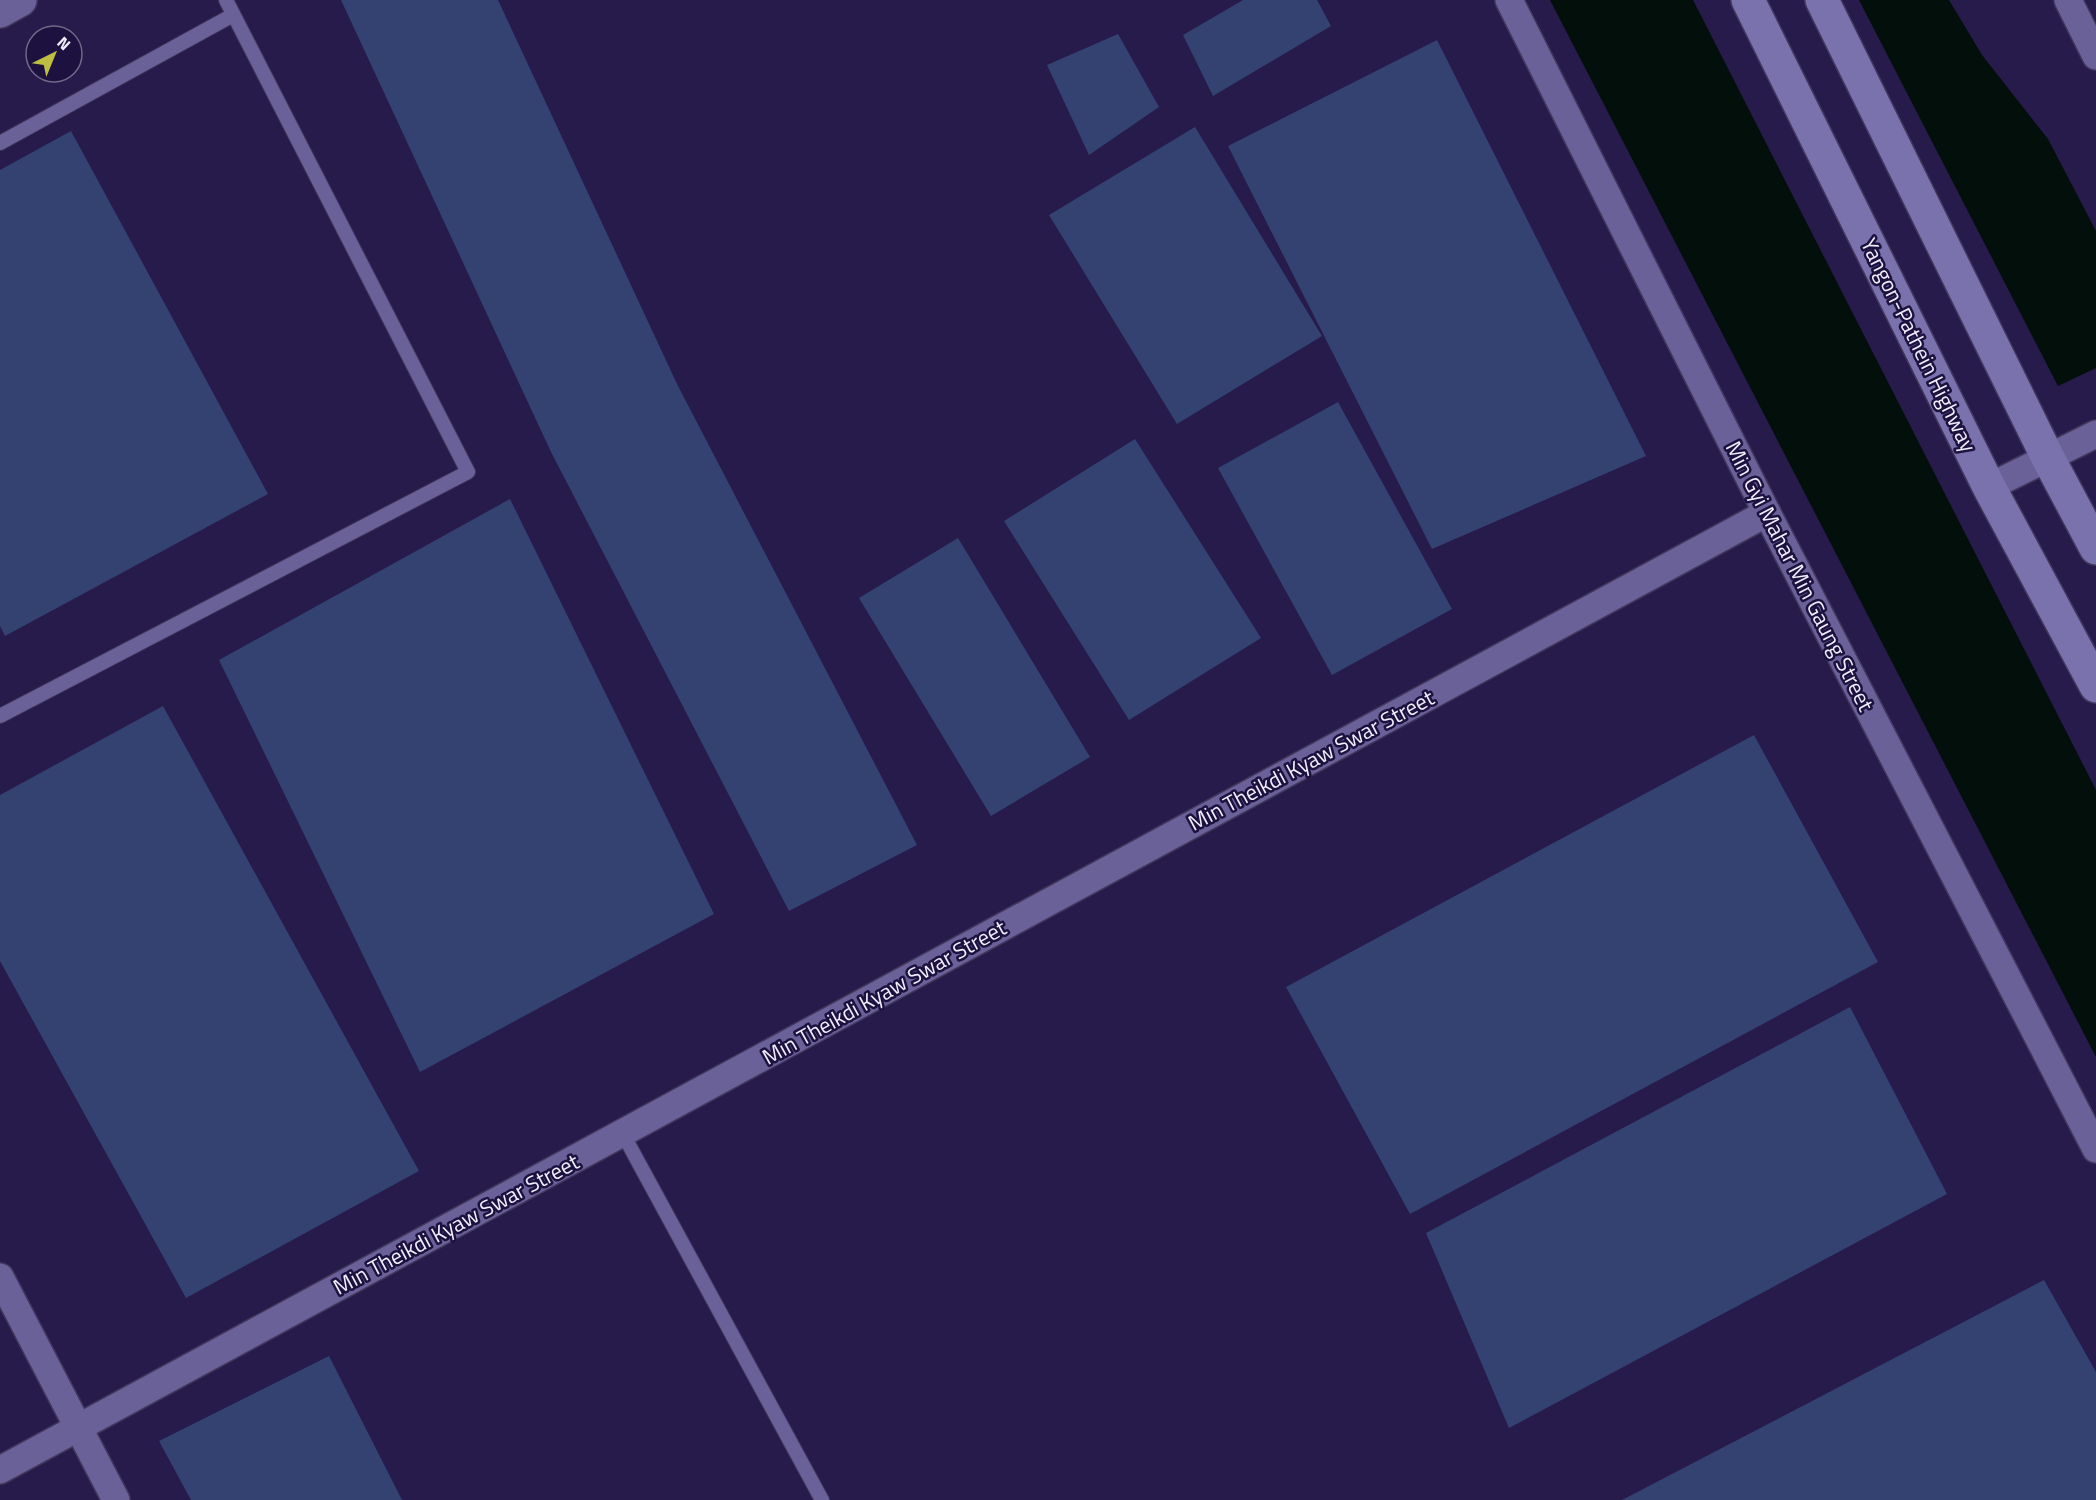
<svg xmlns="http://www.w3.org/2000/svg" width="2096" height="1500" font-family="'Titillium Web',sans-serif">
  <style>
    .water { fill: #020f0a }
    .building { fill: #344272 }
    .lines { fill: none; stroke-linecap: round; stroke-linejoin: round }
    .service-casing { stroke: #41365c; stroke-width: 16 }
    .minor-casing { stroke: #41365c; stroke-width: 30 }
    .tertiary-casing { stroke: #41365c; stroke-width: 36 }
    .primary-casing { stroke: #41365c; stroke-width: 36 }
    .service { stroke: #696197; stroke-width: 14 }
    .minor { stroke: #696197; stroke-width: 27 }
    .tertiary { stroke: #696197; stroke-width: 33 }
    .primary { stroke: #7a72ad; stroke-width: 33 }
    .labels { text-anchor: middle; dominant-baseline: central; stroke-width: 5; stroke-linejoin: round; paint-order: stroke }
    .street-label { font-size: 22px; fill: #efeefb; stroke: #1d113f }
  </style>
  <rect width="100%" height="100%" fill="#261b4a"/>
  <g class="water">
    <polygon points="1550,0 1693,0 2096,790 2096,1057"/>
    <polygon points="1859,0 1949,0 1982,55 2048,139 2096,231 2096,368 2058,386"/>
  </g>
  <g class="building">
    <polygon points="341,0 498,0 678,386 917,845 789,911 551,452"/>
    <polygon points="1243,0 1317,0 1331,26 1213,96 1183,35"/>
    <polygon points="1118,34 1159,107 1089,155 1047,65"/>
    <polygon points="1437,40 1646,456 1432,549 1228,146"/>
    <polygon points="1195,127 1322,336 1177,424 1049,215"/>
    <polygon points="71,131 268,494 5,636 0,626 0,170"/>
    <polygon points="1338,402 1452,609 1332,675 1218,468"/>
    <polygon points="1135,439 1261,638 1129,720 1004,521"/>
    <polygon points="510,499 714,914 420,1072 219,660"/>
    <polygon points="958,538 1090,757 991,816 859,598"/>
    <polygon points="163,706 419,1171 186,1298 0,961 0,795"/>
    <polygon points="1754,735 1878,962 1410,1214 1286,987"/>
    <polygon points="1850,1007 1947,1194 1509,1428 1426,1233"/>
    <polygon points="2044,1280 2096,1372 2096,1500 1622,1500"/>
    <polygon points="329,1356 402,1500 191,1500 159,1441"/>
  </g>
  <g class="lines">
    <defs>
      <g id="service">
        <polyline points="0,143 233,15"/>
        <polyline points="0,716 468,472 226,0"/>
        <polyline points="623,1134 822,1500"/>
      </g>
      <g id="minor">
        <polyline points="1509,0 1767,513 2096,1149"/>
        <polyline points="2068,0 2096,56"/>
        <polyline points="1989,487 2096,434"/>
        <polyline points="0,1277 116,1500"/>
        <polyline points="0,1470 1767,513"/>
      </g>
      <polyline id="tertiary" points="0,11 20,0"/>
      <g id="primary">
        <polyline points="1748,0 1989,487 2096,686"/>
        <polyline points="1822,0 2048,458 2096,548"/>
      </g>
    </defs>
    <use href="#service" class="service-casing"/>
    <use href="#minor" class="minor-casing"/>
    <use href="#tertiary" class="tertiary-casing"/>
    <use href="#primary" class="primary-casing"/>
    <use href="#service" class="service"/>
    <use href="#minor" class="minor"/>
    <use href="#tertiary" class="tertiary"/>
    <use href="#primary" class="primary"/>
  </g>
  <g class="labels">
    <g class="street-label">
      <text transform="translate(1919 345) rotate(64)">Yangon-Pathein Highway</text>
      <text transform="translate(1800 576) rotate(63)">Min Gyi Mahar Min Gaung Street</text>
      <text transform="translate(1311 760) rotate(-28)">Min Theikdi Kyaw Swar Street</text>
      <text transform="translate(884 992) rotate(-29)">Min Theikdi Kyaw Swar Street</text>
      <text transform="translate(456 1224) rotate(-28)">Min Theikdi Kyaw Swar Street</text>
    </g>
  </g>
  <g transform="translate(54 54) rotate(43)"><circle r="28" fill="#1d113f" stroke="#71698a" stroke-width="1.5"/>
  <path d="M0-4.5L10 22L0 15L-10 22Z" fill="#bebf42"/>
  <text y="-9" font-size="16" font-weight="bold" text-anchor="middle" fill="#efeefb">N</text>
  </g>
</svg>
